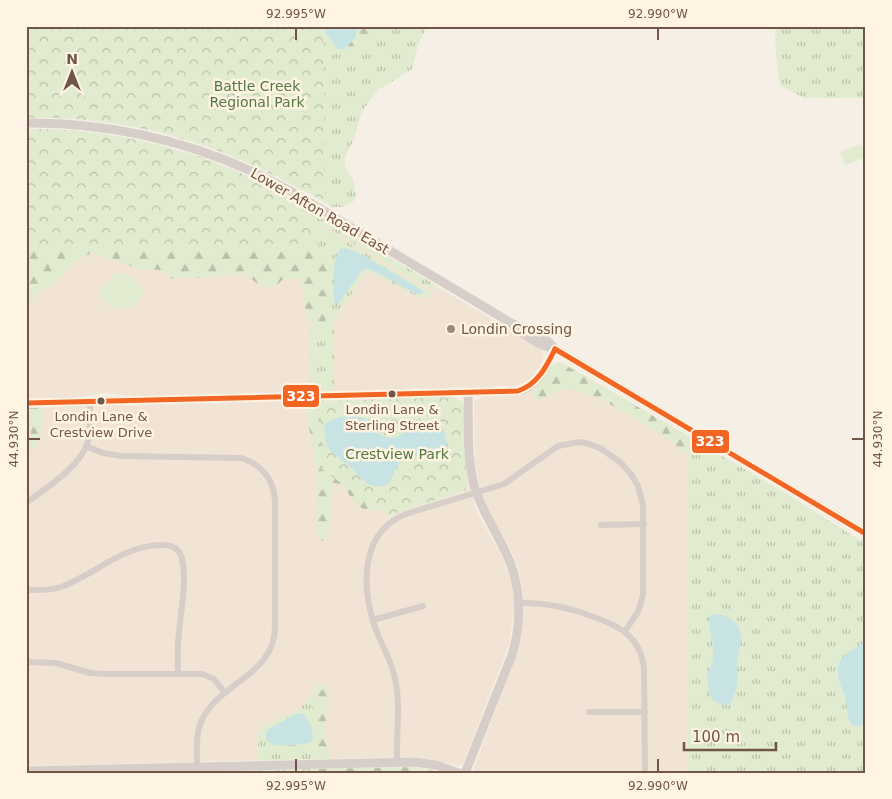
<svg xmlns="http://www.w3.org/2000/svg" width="892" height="799" font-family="'DejaVu Sans',sans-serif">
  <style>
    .residential { fill: #f1e4d4 }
    .grass { fill: url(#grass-tufts) }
    .forest { fill: url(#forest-firs) }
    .park { fill: url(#park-crowns) }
    .pitch { fill: #e1ebcf }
    .water { fill: #c7e3e4 }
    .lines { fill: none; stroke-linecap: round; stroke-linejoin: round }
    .street { stroke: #d7cec9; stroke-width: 6 }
    .secondary { stroke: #d7cec9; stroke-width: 9 }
    .bus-1-casing { stroke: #fff4e4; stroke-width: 9 }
    .bus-1 { stroke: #f26522; stroke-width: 5 }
    .ticks { fill: none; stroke: #715547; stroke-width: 2 }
    .poi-dot { fill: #9f8b7e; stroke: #fff4e4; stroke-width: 2 }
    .bus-dot { fill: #715547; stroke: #fff4e4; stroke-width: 2 }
    .labels { text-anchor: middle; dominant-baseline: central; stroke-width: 5; stroke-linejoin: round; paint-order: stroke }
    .bus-label { font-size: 13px; fill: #715547; stroke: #fff4e4 }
    .park-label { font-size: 14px; fill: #51783f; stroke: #fff4e4 }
    .street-label { font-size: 14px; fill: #715547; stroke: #fff4e4 }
    .poi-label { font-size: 14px; fill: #715547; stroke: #fff4e4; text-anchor: start }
    .line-badge { stroke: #fff4e4; stroke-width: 2 }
    .badge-label { font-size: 14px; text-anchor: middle; font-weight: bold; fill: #fff }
    .neatline { fill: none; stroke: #715547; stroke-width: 2 }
    .ticks-label { font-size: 12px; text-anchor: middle; fill: #715547 }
  </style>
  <defs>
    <pattern id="grass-tufts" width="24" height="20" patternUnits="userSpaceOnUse" patternTransform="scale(1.25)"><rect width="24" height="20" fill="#e1ebcf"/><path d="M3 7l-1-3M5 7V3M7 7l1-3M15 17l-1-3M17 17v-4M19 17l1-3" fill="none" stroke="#bbc1aa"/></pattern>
    <pattern id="forest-firs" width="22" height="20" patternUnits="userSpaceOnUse" patternTransform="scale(1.25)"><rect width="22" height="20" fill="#e1ebcf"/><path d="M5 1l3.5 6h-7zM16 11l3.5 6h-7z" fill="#bbc1aa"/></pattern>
    <pattern id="park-crowns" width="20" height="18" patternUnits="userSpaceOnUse" patternTransform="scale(1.25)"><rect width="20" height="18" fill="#e1ebcf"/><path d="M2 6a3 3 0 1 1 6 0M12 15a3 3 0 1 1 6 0" fill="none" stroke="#bbc1aa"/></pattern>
  </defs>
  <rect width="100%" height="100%" fill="#f5efe5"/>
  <g class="residential">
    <polygon points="309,209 541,349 544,358 534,375 527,382 514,386 131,396 104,393 78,397 26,398 26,250"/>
    <polygon points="556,363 565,364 688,436 688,773 474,773 473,770 517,654 522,636 524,609 522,586 517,565 509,546 493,520 484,500 479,482 475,462 474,402 481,397 518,395 527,393 537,387 550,367"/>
    <polygon points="320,401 321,469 390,517 406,509 464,492 467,489 468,481 477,512 504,560 510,578 514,599 514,611 509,645 463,764 458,766 430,759 410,757 26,766 26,408"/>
  </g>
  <g class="grass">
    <polygon points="370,26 427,26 418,45 412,69 378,90 362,111 353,141 345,157 345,167 353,179 356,196 353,202 343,207 332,207 323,201 324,30 329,35 337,49 343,50 344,53 360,53 365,47 373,41"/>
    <polygon points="775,26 866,26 866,98 804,98 780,85 776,55"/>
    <polygon points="307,208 436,285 433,291 323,225 322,227 432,293 429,298 423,299 371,273 365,274 334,320 334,391 296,392 308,388 310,384 310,324 314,328 316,337 324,333 329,283 289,219"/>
    <polygon points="688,436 787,494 866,544 866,773 688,773"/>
    <path d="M 314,690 L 312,705 L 314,728 L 313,759 L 258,760 C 258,752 257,741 259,733 C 264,720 286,718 296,711 C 304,705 309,699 314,690 Z"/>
  </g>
  <g class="forest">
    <path d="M 355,26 L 370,26 L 376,33 C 373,42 366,45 360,53 L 349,55 L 344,53 L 343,50 L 355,38 L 357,30 Z"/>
    <polygon points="26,129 198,156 241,173 298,202 309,233 321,247 328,267 329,294 323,336 317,337 314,328 306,316 302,283 298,278 283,279 276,286 269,287 261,287 248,276 241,274 205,278 187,277 172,279 161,270 138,269 97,254 90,254 84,256 72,265 52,286 37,294 30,305 26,307"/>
    <path d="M 560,362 L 688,436 L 688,456 C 669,438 599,393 574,390 C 569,390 564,389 559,390 C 549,393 546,402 534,398 L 534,390 L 541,381 L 552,365 Z"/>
    <path d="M 304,401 L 327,401 L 385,507 C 351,522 352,482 333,483 C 328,498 335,533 322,541 L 320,541 L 318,536 L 317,469 Z"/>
    <path d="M 26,408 L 44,408 C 42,425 43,444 26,455 L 26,446 L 32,438 L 28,420 L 26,419 Z"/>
    <path d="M 319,684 L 326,685 L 329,690 L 325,732 L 331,759 L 313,759 C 314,750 315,740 314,731 C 314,717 306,693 319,684 Z"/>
    <polygon points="414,767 445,773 309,773 309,769"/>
  </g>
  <g class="park">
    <path d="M 26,26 L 324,26 L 325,202 C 302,190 278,177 254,166 C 183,133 104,116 26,118 Z"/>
    <path d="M 26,129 C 125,128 225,156 309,209 L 309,247 L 26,250 Z"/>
    <polygon points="454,397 462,401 464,406 465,460 468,484 465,491 401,511 390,517 321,469 320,401"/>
    <polygon points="314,769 314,773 174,773 174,772"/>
  </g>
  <g class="pitch">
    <polygon points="861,144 866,157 845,165 840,152"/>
    <path d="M 115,273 L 126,273 L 143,289 C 144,305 121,313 108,305 C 105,304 101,299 99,297 L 99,290 Z"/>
  </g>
  <g class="water">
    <polygon points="322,26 355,26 357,30 355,38 343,50 337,49"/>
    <path d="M 342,248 C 355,248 406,281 420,289 L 423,292 L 423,294 L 416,294 L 372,270 L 366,269 L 361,272 L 338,304 L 335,304 L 334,300 C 334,288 331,255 342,248 Z"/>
    <path d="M 341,417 C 349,417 361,415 368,420 C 376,425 377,436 388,438 C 398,439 404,432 412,427 C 420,423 430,424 439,425 L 444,431 L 447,446 C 440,461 416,453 403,457 L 388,484 C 368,493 359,474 346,463 C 340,458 331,454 328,447 C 325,441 324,431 325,424 L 331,420 Z"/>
    <path d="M 720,614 C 737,620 744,629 740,647 C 739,652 737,657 737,662 C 738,679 739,689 730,704 L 721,705 L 712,699 L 709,690 L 707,674 C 720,656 709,637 709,618 L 712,615 Z"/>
    <path d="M 866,640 L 866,722 C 846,737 848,708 845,697 C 842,687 835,674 839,663 C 844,652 857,649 866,640 Z"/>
    <path d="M 301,713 C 309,718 315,733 312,741 L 308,743 C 297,744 277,749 267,741 L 266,734 L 267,730 L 296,714 Z"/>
  </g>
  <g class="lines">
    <g class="street">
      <path d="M 86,446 L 103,453 L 120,456 L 241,458 C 261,464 274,479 275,501 L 275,626 C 275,675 222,681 203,718 C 195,732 197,751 197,767"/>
      <path d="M 26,503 C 47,487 81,467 88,441 C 91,428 90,415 90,402"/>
      <polyline points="601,525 644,524"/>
      <path d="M 26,590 C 38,590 50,591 61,587 C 96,574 123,545 162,545 C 172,545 180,549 182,559 C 187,581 181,610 179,632 C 177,646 178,660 178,674"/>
      <path d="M 519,603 C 546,602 569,607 594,617 C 620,626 641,638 644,668 L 645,773"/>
      <polyline points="373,620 423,606"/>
      <polyline points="26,662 56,663 90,673 107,674 202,674 214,679 225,693"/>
      <polyline points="589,712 645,712"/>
      <path d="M 397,763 C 396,735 401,705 395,678 C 391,659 380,643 374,624 C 361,584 361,529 409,513 L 504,484 L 558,446 L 579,442 L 589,444 L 600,448 L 620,462 L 631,474 L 638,486 L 643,505 L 643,595 L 638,612 L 625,631"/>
    </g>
    <g class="secondary">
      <path d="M 26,123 C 103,122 181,139 251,171 C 293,190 331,216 370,239 C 417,267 464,294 511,323 C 523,334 538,346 555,349"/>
      <path d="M 513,324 C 528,328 546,337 555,349 L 866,534"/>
      <path d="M 26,403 L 518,391 C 538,387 546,366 555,349"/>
      <polyline points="26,771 414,762 436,765 459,773"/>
      <path d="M 465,773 L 512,655 C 523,619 521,580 503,547 C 493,526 482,511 475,488 C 466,458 469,424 468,392"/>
    </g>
    <defs>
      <g id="bus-1">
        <polyline points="555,349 866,534"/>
        <path d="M 26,403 L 518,391 C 538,384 546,367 555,349"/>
      </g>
    </defs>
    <use href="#bus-1" class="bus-1-casing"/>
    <use href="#bus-1" class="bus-1"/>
  </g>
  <path class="ticks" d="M 296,28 L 296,40M 658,28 L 658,40M 28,439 L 40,439M 852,439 L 864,439M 296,759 L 296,772M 658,759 L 658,772"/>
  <circle class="poi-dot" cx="451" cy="329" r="5"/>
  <g class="bus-dot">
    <circle cx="392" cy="394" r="4.5"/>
    <circle cx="101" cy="401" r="4.5"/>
  </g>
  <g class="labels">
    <g class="bus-label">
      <text x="392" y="409">Londin Lane &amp;<tspan x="392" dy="16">Sterling Street</tspan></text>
      <text x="101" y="416">Londin Lane &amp;<tspan x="101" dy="16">Crestview Drive</tspan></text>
    </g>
    <g class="park-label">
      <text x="257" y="86">Battle Creek<tspan x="257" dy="16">Regional Park</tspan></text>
      <text x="397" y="454">Crestview Park</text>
    </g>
    <g class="street-label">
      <text transform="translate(320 211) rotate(30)">Lower Afton Road East</text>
    </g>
    <g class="poi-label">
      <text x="461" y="329">Londin Crossing</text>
    </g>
  </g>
  <g class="line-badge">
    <rect x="282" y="384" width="38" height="24" rx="5" fill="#f26522"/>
    <rect x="691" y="429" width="39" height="25" rx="5" fill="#f26522"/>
  </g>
  <g class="badge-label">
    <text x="301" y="401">323</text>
    <text x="710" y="446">323</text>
  </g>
  <rect width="892" height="799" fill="none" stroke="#fff4e4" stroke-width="55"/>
  <g transform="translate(72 72)" stroke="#fff4e4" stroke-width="4" paint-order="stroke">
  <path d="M0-4L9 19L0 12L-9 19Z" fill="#715547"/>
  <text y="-8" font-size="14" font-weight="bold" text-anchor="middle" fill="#715547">N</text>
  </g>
  <path d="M684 742v8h92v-8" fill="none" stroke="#715547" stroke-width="2.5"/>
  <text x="692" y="742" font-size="15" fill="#715547" stroke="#fff4e4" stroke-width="4" paint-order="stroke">100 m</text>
  <rect x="28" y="28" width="836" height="744" class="neatline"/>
  <g class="ticks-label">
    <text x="296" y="18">92.995°W</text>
    <text x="658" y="18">92.990°W</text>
    <text transform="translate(14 439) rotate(-90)" y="4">44.930°N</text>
    <text transform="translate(878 439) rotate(-90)" y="4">44.930°N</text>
    <text x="296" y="790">92.995°W</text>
    <text x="658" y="790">92.990°W</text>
  </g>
</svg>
